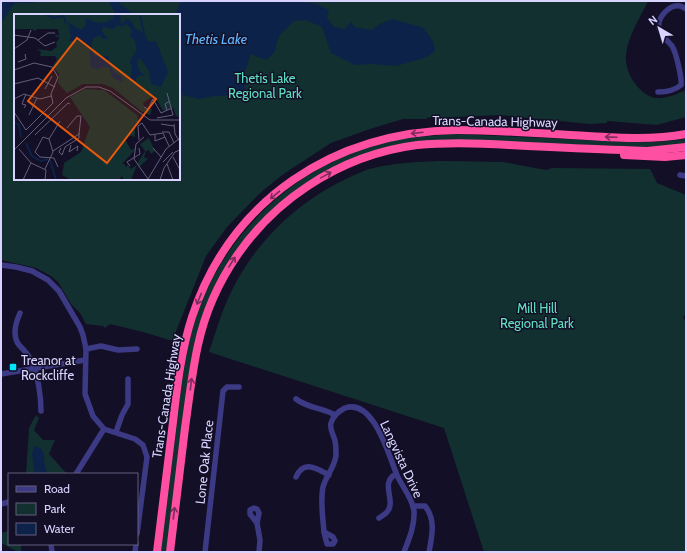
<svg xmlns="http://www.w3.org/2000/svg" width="687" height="553" font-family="Cabin,sans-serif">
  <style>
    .green { fill: #12302f; fill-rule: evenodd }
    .water { fill: #0c2248 }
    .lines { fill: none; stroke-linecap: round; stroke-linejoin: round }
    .minor { stroke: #3d3a85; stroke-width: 5.5 }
    .highway { stroke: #ff4fa3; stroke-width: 8 }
    .oneway { stroke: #7d2c5e }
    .poi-dot { fill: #00e5ff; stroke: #130f26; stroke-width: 1.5 }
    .labels { text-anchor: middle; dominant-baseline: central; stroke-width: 3; stroke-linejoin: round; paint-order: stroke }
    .park-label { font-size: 13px; fill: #5fe0c0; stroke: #130f26 }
    .street-label { font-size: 13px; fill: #d9d4ff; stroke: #130f26 }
    .poi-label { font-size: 13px; fill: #d9d4ff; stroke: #130f26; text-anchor: start }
    .water-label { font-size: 14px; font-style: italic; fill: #62b6ff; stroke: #130f26 }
    .inset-river { fill: none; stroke: #0c2248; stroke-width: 2 }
    .inset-road { fill: none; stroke: #625e7d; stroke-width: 1 }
    .view { fill: #e8590c; fill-opacity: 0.15; stroke: #e8590c; stroke-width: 2 }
    .inset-edge { fill: none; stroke: #d9d4ff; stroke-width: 2 }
  </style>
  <rect width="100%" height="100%" fill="#130f26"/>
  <g class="green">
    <path d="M 1,1 L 648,1 C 640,18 628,36 626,55 C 624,72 639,95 656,98 C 666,99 677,94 686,90 L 686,117 L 657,125 L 607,121 L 607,123 L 590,124 L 499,115 L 433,118 L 429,117 L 426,119 L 403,119 L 370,129 L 331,143 L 282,175 L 259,194 L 227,227 L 206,256 L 173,339 L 173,341 L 143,332 L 110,324 L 105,328 L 103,326 L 86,324 L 80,313 L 71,304 L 58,282 L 51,276 L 36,268 L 1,260 ZM 15,15 L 179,15 L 179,179 L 15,179 Z"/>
    <path d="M 454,134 L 632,142 L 657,142 L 686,139 L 686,144 L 645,147 L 466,140 L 365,154 L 262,219 L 207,305 L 167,552 L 161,552 C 166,512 171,472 176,432 C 180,397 184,361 193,327 C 218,240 291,168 379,144 C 404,137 429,136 454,134 Z"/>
    <path d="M 448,161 L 503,162 L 546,170 L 552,168 L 650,169 L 657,183 L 686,195 L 686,314 L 683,317 L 686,322 L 686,552 L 484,552 L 444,428 L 209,352 C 216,331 222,310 232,290 C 256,242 296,203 344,180 C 352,176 360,172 369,169 C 392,163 424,161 448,161 Z"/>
    <polygon points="36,415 39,418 34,430 43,440 55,440 49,454 67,474 26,474 29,428"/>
    <polygon points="9,531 9,544 21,544 21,552 18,552 1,543 1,533"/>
  </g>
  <g class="water">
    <path d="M 1,1 L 39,1 C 30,5 24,2 15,3 C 10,9 7,17 1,22 Z"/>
    <polygon points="108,1 120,1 120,4 135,15 116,15"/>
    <polygon points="181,1 303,2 317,4 329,10 327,18 334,27 345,29 351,22 355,27 372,30 380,24 392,19 424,28 434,43 435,51 427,57 396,66 372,64 355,65 331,53 322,27 306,20 294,21 279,36 274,53 266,60 251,54 245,72 245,90 237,95 214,96 199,99 183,95 180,87 182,83 179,81 179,15 175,15"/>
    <path d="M 34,446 C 50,448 40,465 49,474 L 35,474 L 32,454 Z"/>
  </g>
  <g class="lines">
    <g class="minor">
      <path d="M 658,92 C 667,92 674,91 681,85 C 682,78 676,52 672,46 C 667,40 661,36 659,28 C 657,18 669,4 680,6 C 681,6 686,9 686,9"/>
      <polyline points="680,175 686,176"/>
      <polyline points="1,265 16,267 32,271 48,280 59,291 80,327 83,335 86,349 85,394 93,416 104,429 135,439 143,445 147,457 137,534"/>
      <path d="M 20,313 C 16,322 12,336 19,345 C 24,350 29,355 32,362 C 38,376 41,396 41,411"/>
      <polyline points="86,349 101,346 118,350 137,349"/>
      <polyline points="1,374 85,360"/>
      <path d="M 296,399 C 307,408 323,408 335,415"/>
      <polyline points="116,432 122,415 128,404 128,379"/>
      <polyline points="76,474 104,429"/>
      <path d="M 296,477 C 304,459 317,469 329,475"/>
      <polyline points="1,504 9,502"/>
      <path d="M 413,506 L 425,506 C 436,519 432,537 429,552"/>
      <path d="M 379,518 C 381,516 385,515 387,512 C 397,501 379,483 396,474"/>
      <polyline points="257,523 250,514 250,510 254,508 257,509 259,513 257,523 260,540 259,552"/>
      <path d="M 324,532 C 323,518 320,501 323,487 C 326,476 334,468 336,456 C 336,451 336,445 335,441 C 334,435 329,429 331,423 C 333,416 339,411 345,408 C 374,398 389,457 397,475 C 402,487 412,497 414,511 C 415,525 409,539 404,552"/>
      <polygon points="324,532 333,537 335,541 333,544 327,544"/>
      <polyline points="51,544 52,552"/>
      <polyline points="135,552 136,544"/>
      <polyline points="205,552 223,391 227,387 239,387"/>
    </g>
    <g class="highway">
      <polyline points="624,155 665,157 686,155"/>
      <path d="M 157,552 C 162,509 168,465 173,422 C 177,387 181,351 192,317 C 231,199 334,132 457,130 C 501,130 545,134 588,136 C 620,138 654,140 686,134"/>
      <path d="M 170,552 C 175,511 180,469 185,428 C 189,400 192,372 198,345 C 212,280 253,222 308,186 C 341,164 378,150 417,145 C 448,142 479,143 509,145 C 547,147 585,149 623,150 L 647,151 L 686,147"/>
    </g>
  </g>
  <defs><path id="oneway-shaft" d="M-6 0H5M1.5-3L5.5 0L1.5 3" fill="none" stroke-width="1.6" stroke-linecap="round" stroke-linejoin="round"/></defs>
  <g class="oneway">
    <use href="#oneway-shaft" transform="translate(417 133) rotate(173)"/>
    <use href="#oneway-shaft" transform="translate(611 137) rotate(-178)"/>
    <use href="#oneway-shaft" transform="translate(326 175) rotate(-29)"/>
    <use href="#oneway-shaft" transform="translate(275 195) rotate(140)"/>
    <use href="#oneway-shaft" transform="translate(232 262) rotate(-58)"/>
    <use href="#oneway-shaft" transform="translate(199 299) rotate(112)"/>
    <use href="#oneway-shaft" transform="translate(191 384) rotate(-83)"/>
    <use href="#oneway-shaft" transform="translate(174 513) rotate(-83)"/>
  </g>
  <rect class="poi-dot" x="9" y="363" width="8" height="8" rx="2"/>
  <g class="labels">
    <g class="park-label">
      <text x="265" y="78">Thetis Lake<tspan x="265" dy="15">Regional Park</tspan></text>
      <text x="537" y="308">Mill Hill<tspan x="537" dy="15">Regional Park</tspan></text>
    </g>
    <g class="street-label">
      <text transform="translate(495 121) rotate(1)">Trans-Canada Highway</text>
      <text transform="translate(166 396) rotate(-81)">Trans-Canada Highway</text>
      <text transform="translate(402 459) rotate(65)">Langvista Drive</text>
      <text transform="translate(204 462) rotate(-84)">Lone Oak Place</text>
    </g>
    <g class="poi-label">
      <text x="21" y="360">Treanor at<tspan x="21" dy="15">Rockcliffe</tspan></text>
    </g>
    <g class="water-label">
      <text x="216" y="39">Thetis Lake</text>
    </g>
  </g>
  <g transform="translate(14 14)">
    <rect width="166" height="166" fill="#130f26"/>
    <path d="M 0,0 L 166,0 L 166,103 L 162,102 L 159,93 L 149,97 L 140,81 L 129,89 L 131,95 L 138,95 L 136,101 L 127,97 L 99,74 L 89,70 L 69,70 L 53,79 L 44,69 L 45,60 L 39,52 L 43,45 L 41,42 L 26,42 L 27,38 L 23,35 L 37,37 L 43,33 L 42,29 L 45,25 L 45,23 L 42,23 L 41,20 L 45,22 L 44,15 L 23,15 L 21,17 L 18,15 L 0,15 ZM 71,75 L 90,76 L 123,101 L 125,109 L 121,113 L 121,123 L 113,121 L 112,127 L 117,136 L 121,134 L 120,137 L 108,150 L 111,150 L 111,153 L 114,151 L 117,155 L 123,151 L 117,166 L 110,166 L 108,162 L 104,166 L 57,166 L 48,161 L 50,149 L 67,138 L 76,113 L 56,83 ZM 135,124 L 141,137 L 137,140 L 135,136 L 132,137 L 130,143 L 134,145 L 125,153 L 123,150 L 131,137 L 126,130 Z" fill="#12302f"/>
    <path d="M 100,0 L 106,0 L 107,11 L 112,5 L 117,7 L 121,14 L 130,19 L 135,28 L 142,27 L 154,58 L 147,73 L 137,70 L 135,57 L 126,44 L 123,47 L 125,57 L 131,61 L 124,62 L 120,68 L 116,64 L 118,56 L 116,47 L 123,36 L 120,25 L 116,23 L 118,16 L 113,10 L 107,13 L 103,11 L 100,15 L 89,13 L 88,17 L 94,25 L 88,25 L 86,21 L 79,24 L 77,35 L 81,42 L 95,42 L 94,48 L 100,58 L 107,62 L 109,69 L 98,63 L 95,53 L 87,53 L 83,56 L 77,53 L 75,31 L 65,26 L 54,27 L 57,23 L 54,8 L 66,16 L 71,13 L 72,4 L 83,9 L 92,8 L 99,4 Z" fill="#0c2248"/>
    <path class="inset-river" d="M 31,0 L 39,4 L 50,2 L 52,10M 126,2 L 130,19M 0,108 L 5,111 L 7,123M 12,129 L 18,142 L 27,147 L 34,145M 36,146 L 42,166"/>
    <path class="inset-road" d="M 0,21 L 21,24 L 31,32 L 41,28M 24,26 L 34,19 L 41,19M 0,35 L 13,26 L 17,16M 4,48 L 12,45 L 11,40M 0,56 L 20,49 L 38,53 L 44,63 L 37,80 L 39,89 L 12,116 L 0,98M 0,70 L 24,64 L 41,73M 31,75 L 38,62M 153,79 L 159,101M 0,85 L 10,80 L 26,85 L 37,82M 130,93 L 134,95 L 139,85 L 147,99 L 158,94M 10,94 L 12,91 L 8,90 L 12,80M 153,96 L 151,90 L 156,87M 15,101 L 23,84M 143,104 L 159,101M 147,110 L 160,112M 160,110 L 161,120 L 166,128M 148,118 L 155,118 L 160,129M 21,121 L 54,89 L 56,90M 141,121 L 141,127 L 151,123M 130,123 L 122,130 L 120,145 L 134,165 L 152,135 L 166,124M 35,125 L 29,123 L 21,138 L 26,143 L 40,144 L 44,153M 125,126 L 124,112 L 128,109 L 136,121 L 149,119 L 155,132M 57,131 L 55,138 L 64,132 L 63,137M 47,134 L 45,138 L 48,141 L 51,133 L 65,124 L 65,119M 139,134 L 147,143M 5,135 L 17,149 L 32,156 L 31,166M 0,136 L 52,84 L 72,73 L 85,73 L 96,77 L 136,106 L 166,106M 39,137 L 65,120 L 67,102 L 63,102 L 53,114M 159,143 L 166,156M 149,148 L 159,138M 153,150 L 159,166M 116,152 L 113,148 L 126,140 L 125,134M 31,155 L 39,138 L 35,125 L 46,107M 9,166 L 17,149M 146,166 L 150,154 L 161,138 L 166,136"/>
    <path class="view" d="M 63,24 L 142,85 L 93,149 L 14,87 Z"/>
    <rect width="166" height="166" class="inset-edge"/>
  </g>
  <rect width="687" height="553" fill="none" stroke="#d9d4ff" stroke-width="4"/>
  <rect x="8" y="473" width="130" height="72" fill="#130f26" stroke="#625e7d"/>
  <rect x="16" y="486" width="20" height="6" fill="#3d3a85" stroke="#625e7d"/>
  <text x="44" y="493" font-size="12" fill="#d9d4ff">Road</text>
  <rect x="16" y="503" width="20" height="12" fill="#12302f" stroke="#625e7d"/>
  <text x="44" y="513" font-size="12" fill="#d9d4ff">Park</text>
  <rect x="16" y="523" width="20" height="12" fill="#0c2248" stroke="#625e7d"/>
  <text x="44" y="533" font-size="12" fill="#d9d4ff">Water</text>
  <g transform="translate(659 28) rotate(322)" stroke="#130f26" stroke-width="3" paint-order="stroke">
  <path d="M0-3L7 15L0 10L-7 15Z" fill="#d9d4ff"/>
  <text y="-6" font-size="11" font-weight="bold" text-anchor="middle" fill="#d9d4ff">N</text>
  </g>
</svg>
